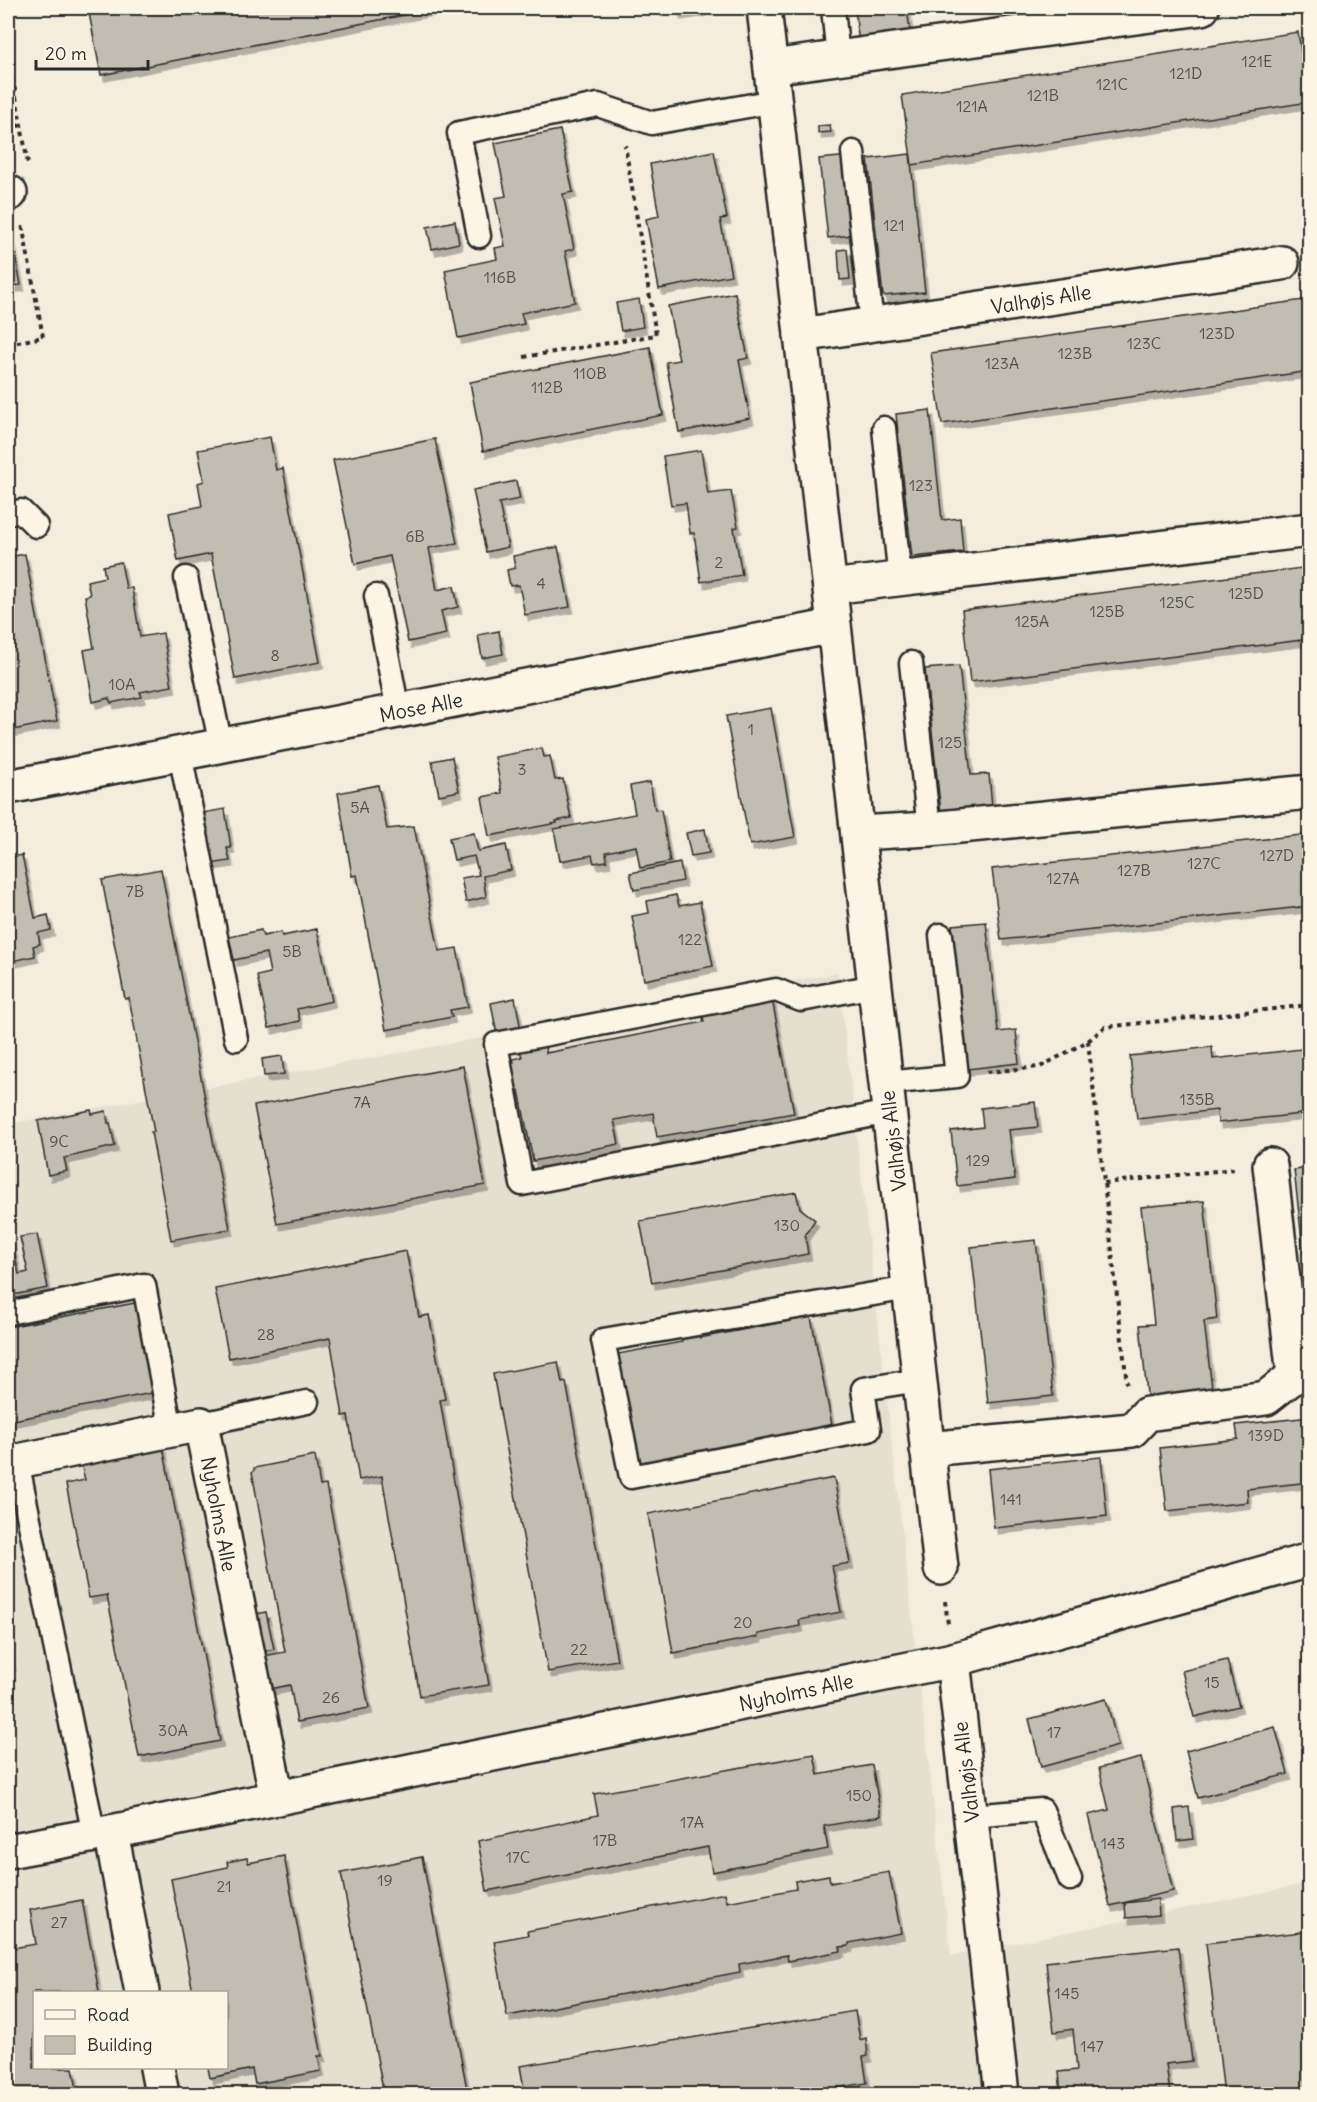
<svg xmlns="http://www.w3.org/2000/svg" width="1317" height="2102" font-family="Delius,sans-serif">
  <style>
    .built { fill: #e5dfd0; fill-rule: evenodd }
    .building { fill: #c2bdb1; stroke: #2b2b2b; stroke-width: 1.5; filter: url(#shadow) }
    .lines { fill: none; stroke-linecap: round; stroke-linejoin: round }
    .service-casing { stroke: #2b2b2b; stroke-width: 27 }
    .minor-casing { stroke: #2b2b2b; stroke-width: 38 }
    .path { stroke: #2b2b2b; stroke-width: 4; stroke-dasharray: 4.5 4.5; stroke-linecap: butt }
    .service { stroke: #fcf5e5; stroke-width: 22 }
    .minor { stroke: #fcf5e5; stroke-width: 33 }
    .labels { text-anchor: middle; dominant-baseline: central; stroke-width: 4.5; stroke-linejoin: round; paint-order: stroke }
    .number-label { font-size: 16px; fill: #51504c }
    .street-label { font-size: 20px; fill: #2b2b2b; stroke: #fcf5e5 }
  </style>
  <defs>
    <filter id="shadow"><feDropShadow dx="3.5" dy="6" stdDeviation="0" flood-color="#0004"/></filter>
  </defs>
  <rect width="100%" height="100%" fill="#f4edde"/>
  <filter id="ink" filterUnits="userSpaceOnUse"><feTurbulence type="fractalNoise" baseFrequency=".0167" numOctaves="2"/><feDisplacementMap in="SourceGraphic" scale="12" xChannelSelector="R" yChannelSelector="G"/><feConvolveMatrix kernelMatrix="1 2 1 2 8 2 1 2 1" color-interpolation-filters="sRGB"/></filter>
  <g filter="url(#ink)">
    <path class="built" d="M 838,973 L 951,1956 L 1309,1883 L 1309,2094 L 8,2094 L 8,1124 ZM 34,1992 L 226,1992 L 226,2068 L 34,2068 Z"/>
    <g class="building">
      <polygon points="88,8 440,8 101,75"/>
      <polygon points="676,8 702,8 702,10 677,14"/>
      <polygon points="855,8 907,8 911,39 859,45"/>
      <polygon points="1298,32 1309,102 912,165 902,95"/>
      <polygon points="830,125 831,132 818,133 818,126"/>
      <polygon points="560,130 573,192 563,194 574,249 565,251 575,302 521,313 524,324 458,338 445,270 497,259 495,248 505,246 495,198 506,196 495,143"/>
      <polygon points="714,151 727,218 720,219 731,275 659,289 646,219 659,216 650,164"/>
      <polygon points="910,154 925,292 883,296 868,159"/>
      <polygon points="850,156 859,234 828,238 819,159"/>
      <polygon points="8,218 21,285 8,287"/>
      <polygon points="455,221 459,243 432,249 427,227"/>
      <polygon points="847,249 850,279 840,280 838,250"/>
      <polygon points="735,293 748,358 739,360 750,418 679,432 666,362 679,360 668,306"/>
      <polygon points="639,299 643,327 621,331 616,303"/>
      <polygon points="1310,299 1310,371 942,424 931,353"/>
      <polygon points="650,347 663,415 483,451 470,382"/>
      <polygon points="930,410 942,520 960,518 963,552 912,557 896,414"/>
      <polygon points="270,437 276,470 283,468 320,662 235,679 211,554 178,561 169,513 202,506 198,483 204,481 198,450"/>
      <polygon points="435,439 457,543 429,548 437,590 454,586 458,607 441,611 446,634 408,642 390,556 355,564 333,460"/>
      <polygon points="701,450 708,494 731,491 738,527 734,528 742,575 701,582 694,533 690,533 686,503 671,505 663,456"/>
      <polygon points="516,481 520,499 499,503 508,547 486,552 473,490"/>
      <polygon points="558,547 570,607 525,615 519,585 510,586 507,570 515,568 513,556"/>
      <polygon points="25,554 57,721 8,731 8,557"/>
      <polygon points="121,562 126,588 132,588 140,637 163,633 172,686 140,692 142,697 111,703 109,698 93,702 84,650 94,648 85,596 90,595 87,581 105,577 103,566"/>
      <polygon points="1310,567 1310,639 970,682 962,610"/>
      <polygon points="499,631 503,654 482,658 478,635"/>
      <polygon points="959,666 971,775 989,774 992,807 941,813 925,669"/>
      <polygon points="771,708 795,837 750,845 726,716"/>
      <polygon points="542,748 544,757 550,756 555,780 563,779 571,818 556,821 557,823 489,836 482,797 502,793 495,757"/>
      <polygon points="452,757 459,791 439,795 432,761"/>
      <polygon points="650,782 655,810 661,809 670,862 640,868 636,846 606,852 607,861 594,863 592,855 560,861 554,829 635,814 630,786"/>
      <polygon points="378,785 387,829 414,826 439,951 457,948 468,1007 450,1010 452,1017 386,1030 357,875 352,876 338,793"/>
      <polygon points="225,809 231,848 227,848 230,861 210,864 202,813"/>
      <polygon points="705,829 709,853 691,856 686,833"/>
      <polygon points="474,833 478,851 506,845 511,870 483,876 486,897 466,902 461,878 479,875 474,856 454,860 449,838"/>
      <polygon points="1310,834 1310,906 1001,940 992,869"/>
      <polygon points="22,855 35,918 48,915 51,930 38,933 40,944 33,946 35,956 8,962 8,858"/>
      <polygon points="680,863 683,881 634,890 630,873"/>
      <polygon points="161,869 230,1229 171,1240 151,1132 154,1132 129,998 125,999 102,880"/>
      <polygon points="676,895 679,906 700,902 713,966 644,980 632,916 649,913 647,901"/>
      <polygon points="986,922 998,1032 1016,1030 1019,1063 968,1069 952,925"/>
      <polygon points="317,929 332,1001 297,1009 300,1021 269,1028 257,976 270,973 266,953 234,960 229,937 261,930 263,936 281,932 282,936"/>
      <polygon points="771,994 794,1113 657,1137 653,1113 614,1120 619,1144 533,1161 519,1090 512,1091 507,1064 514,1062 513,1059 522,1057 520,1051 545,1046 546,1053 704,1022 701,1008"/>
      <polygon points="515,998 521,1030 497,1035 491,1003"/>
      <polygon points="1212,1047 1213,1059 1310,1048 1310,1113 1218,1123 1217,1110 1137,1119 1130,1056"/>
      <polygon points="282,1056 284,1074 264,1076 262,1059"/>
      <polygon points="463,1066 485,1185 277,1224 254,1106"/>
      <polygon points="1035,1102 1038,1127 1009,1130 1015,1179 957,1186 951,1131 983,1127 981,1108"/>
      <polygon points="91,1110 92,1114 106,1111 108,1123 110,1123 115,1146 64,1158 67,1171 48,1175 38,1121"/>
      <polygon points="1310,1168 1310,1311 1294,1170"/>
      <polygon points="796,1192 800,1208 815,1220 805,1235 808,1254 652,1283 640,1221"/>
      <polygon points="1204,1201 1217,1319 1204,1321 1213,1397 1148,1404 1140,1325 1154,1324 1141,1207"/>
      <polygon points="37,1234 48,1288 8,1296 8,1240 11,1239 19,1274 28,1272 20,1237"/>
      <polygon points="1036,1240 1053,1396 988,1403 971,1247"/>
      <polygon points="406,1251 419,1317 429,1315 445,1399 440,1400 489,1685 420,1696 382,1476 359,1480 348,1415 343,1416 330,1338 229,1358 215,1289"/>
      <polygon points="135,1303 152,1393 8,1421 8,1327"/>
      <polygon points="811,1317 832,1425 639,1463 618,1354 682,1342 680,1333 698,1329 700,1338"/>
      <polygon points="558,1362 562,1383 566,1382 617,1660 548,1672 493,1374"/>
      <polygon points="1310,1417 1310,1482 1247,1489 1248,1502 1167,1511 1160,1448 1238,1439 1236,1425"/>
      <polygon points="163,1447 220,1741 139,1757 107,1595 89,1598 66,1484 85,1480 81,1463"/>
      <polygon points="315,1456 320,1486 326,1485 369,1708 297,1722 290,1685 265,1690 259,1657 285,1652 252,1472 254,1471 254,1468"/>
      <polygon points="1101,1457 1107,1516 994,1528 988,1469"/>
      <polygon points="834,1478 850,1563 832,1566 841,1612 799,1620 800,1626 758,1634 758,1637 673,1653 648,1514"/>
      <polygon points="266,1612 274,1649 259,1652 251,1615"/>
      <polygon points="8,1640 12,1665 8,1666"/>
      <polygon points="1227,1660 1239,1706 1194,1717 1182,1671"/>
      <polygon points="1106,1699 1118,1746 1041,1767 1029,1719"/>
      <polygon points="1275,1727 1288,1774 1198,1798 1186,1751"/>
      <polygon points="814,1754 818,1775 872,1765 881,1816 824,1826 828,1849 712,1872 708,1847 487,1891 478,1841 598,1815 594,1794"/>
      <polygon points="1141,1758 1173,1891 1110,1906 1088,1815 1109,1810 1099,1768"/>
      <polygon points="1189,1807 1193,1839 1177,1841 1174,1809"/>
      <polygon points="284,1856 322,2056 318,2056 321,2071 255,2084 252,2069 210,2078 208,2068 226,2068 226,1992 193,1992 171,1879 228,1867 227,1862 247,1858 248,1863"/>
      <polygon points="422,1857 468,2094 384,2094 341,1873"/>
      <polygon points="889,1872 901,1933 849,1943 849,1946 840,1947 841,1951 788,1961 787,1955 739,1964 740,1972 507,2016 494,1941 528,1935 527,1931 725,1893 727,1902 796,1889 795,1881 829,1875 830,1883"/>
      <polygon points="1158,1899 1159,1915 1126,1918 1125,1903"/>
      <polygon points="82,1900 99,1992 34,1992 34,2068 73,2068 78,2094 8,2094 8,1949 36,1944 30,1910"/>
      <polygon points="1310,1931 1310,2008 1306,2008 1310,2041 1310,2094 1224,2094 1206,1943"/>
      <polygon points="1178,1947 1192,2061 1166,2064 1170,2094 1061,2094 1059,2072 1077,2070 1073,2029 1054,2032 1046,1962"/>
      <polygon points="855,2011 860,2040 866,2038 868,2056 863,2057 867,2083 798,2094 525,2094 520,2066"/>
    </g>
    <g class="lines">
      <defs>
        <g id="service">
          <polyline points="833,8 838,58"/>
          <polyline points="853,152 872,324"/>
          <polyline points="479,236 459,133 598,105 652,123 775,101"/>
          <polyline points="884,428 900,579"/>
          <polyline points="8,513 21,511 36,526"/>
          <polyline points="186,578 221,746"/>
          <polyline points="376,596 398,711"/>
          <polyline points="911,663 929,829"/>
          <polyline points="180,753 236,1039"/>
          <polyline points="875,986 801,1000 776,990 496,1044 522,1184 889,1112"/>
          <polyline points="886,1083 957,1076 941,935"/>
          <polyline points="909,1288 603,1340 631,1477 869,1430 863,1389 919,1380"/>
          <polyline points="8,1313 144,1285 171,1430"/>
          <polyline points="201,1424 307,1402"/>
          <polyline points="17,1461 94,1835"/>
          <polyline points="971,1816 1042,1810 1070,1879"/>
        </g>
        <g id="minor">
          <polyline points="764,8 941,1568"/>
          <polyline points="771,67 1202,8"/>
          <polyline points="8,193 10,193"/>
          <polyline points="801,335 1282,263"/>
          <polyline points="830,587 1310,530"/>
          <polyline points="8,787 834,626"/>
          <polyline points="858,833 929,829 1310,792"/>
          <polyline points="927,1449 1132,1430 1147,1414 1266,1398 1294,1376 1270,1165"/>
          <polyline points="8,1463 201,1424 277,1798"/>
          <polyline points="953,1660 1002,2094"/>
          <polyline points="111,1832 142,1992"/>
          <polyline points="8,1851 111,1832 953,1660 1310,1560"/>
          <polyline points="157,2068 162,2094"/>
        </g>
      </defs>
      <use href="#service" class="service-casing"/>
      <use href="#minor" class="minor-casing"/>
      <g class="path">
        <polyline points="8,52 28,164"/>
        <polyline points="8,128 21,125"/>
        <polyline points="8,344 43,337 22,224"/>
        <polyline points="524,357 656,335 625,145"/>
        <polyline points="1088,1041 1127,1384"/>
        <polyline points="987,1072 1040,1067 1088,1041 1105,1027 1310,1005"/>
        <polyline points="1104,1183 1234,1169"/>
        <polyline points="945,1601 948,1624"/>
      </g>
      <use href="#service" class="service"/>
      <use href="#minor" class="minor"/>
    </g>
  </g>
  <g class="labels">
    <g class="number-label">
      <text x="1257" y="61">121E</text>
      <text x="1186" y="73">121D</text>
      <text x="1112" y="84">121C</text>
      <text x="1043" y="95">121B</text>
      <text x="972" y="106">121A</text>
      <text x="894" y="225">121</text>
      <text x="500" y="277">116B</text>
      <text x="1217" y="333">123D</text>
      <text x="1144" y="343">123C</text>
      <text x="1075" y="353">123B</text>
      <text x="1002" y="363">123A</text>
      <text x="590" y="373">110B</text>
      <text x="547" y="387">112B</text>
      <text x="921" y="485">123</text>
      <text x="415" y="536">6B</text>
      <text x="719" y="562">2</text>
      <text x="541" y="583">4</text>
      <text x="1246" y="593">125D</text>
      <text x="1177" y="602">125C</text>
      <text x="1107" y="611">125B</text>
      <text x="1032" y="621">125A</text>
      <text x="275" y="655">8</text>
      <text x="122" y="684">10A</text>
      <text x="751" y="729">1</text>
      <text x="950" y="742">125</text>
      <text x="522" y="769">3</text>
      <text x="360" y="807">5A</text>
      <text x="1277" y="855">127D</text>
      <text x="1204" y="863">127C</text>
      <text x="1134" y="870">127B</text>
      <text x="1063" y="878">127A</text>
      <text x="135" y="891">7B</text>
      <text x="690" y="939">122</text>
      <text x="292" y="951">5B</text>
      <text x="1197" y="1099">135B</text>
      <text x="362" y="1102">7A</text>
      <text x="59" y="1141">9C</text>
      <text x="978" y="1160">129</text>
      <text x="787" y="1225">130</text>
      <text x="266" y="1334">28</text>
      <text x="1266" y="1435">139D</text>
      <text x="1011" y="1499">141</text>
      <text x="743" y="1622">20</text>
      <text x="579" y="1649">22</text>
      <text x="1212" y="1682">15</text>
      <text x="331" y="1697">26</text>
      <text x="173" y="1730">30A</text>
      <text x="1054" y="1732">17</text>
      <text x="859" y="1795">150</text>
      <text x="692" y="1822">17A</text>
      <text x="605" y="1840">17B</text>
      <text x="1113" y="1843">143</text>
      <text x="518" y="1857">17C</text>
      <text x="385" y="1880">19</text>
      <text x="224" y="1886">21</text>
      <text x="59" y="1922">27</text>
      <text x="1067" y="1993">145</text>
      <text x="1092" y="2046">147</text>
    </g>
    <g class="street-label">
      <text transform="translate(1041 299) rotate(-9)">Valhøjs Alle</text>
      <text transform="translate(421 707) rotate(-11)">Mose Alle</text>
      <text transform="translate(893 1141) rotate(-97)">Valhøjs Alle</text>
      <text transform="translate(219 1514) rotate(79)">Nyholms Alle</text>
      <text transform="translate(796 1692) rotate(-12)">Nyholms Alle</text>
      <text transform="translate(966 1772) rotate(-97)">Valhøjs Alle</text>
    </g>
  </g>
  <rect width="1317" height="2102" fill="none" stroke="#fcf5e5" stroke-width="30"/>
  <rect x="15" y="15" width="1287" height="2072" fill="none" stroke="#2b2b2b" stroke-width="2" filter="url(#ink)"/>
  <rect x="33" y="1991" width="195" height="78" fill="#fcf5e5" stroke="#a8a49b" stroke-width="1.5"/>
  <rect x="45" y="2010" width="30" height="9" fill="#fcf5e5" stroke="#a8a49b" stroke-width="1.5"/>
  <text x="87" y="2021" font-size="18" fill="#2b2b2b">Road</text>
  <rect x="45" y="2036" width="30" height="18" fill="#c2bdb1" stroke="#a8a49b" stroke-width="1.5"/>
  <text x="87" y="2051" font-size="18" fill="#2b2b2b">Building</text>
  <path d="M36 60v9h112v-9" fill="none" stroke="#2b2b2b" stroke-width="3"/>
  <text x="45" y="60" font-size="18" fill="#2b2b2b" stroke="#fcf5e5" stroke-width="4.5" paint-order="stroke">20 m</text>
</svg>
